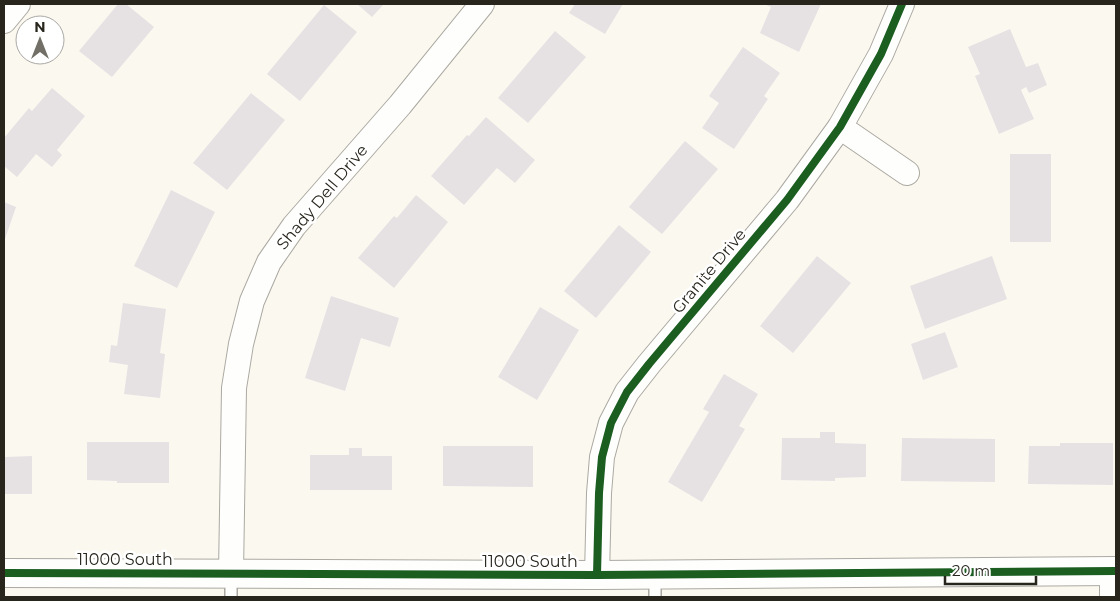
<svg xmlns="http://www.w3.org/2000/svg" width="1120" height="601" font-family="Montserrat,sans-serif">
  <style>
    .building { fill: #e6e2e4 }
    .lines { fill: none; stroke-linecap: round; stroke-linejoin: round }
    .lane-casing { stroke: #aba9a1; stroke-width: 14 }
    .street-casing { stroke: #aba9a1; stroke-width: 26 }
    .secondary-casing { stroke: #aba9a1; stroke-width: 30 }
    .lane { stroke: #fefefd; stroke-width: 11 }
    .street { stroke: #fefefd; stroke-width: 24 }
    .secondary { stroke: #fefefd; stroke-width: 28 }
    .cycleway-casing { stroke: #fff; stroke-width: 11 }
    .cycleway { stroke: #1b5e20; stroke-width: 8 }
    .labels { text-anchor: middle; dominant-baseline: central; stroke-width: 5; stroke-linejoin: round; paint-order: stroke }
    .street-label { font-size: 16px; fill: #27251c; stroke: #fff }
  </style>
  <rect width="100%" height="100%" fill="#fbf8f0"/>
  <g class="building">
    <polygon points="118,4 126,4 154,27 112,77 79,51"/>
    <polygon points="357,4 384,4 372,17"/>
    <polygon points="575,4 623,4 605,34 569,13"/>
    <polygon points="764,4 821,4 799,52 760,33 771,7"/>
    <polygon points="324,5 357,32 300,101 267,74"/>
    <polygon points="1010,29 1026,67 1038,63 1047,85 1029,93 1026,87 1021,90 1034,119 999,134 975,76 980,74 968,47"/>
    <polygon points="555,31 586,57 528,123 498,98"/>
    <polygon points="743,47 780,73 764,96 768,99 734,149 702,128 719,103 709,96"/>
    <polygon points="52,88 85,116 57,150 62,155 52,167 36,154 17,177 4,166 4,138 29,108 32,111"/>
    <polygon points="251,93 285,120 227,190 193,163"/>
    <polygon points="486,117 535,160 515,183 497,168 464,205 431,176 467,135 469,136"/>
    <polygon points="685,141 718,169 662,234 629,207"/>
    <rect x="1010" y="154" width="41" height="88"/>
    <polygon points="171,190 215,212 177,288 134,266"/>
    <polygon points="416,195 448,222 394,288 358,258 394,216 397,218"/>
    <polygon points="4,202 16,207 4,242"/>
    <polygon points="619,225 651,252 596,318 564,291"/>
    <polygon points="817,256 851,283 793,353 760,326"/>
    <polygon points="992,256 1007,299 925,329 910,286"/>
    <polygon points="331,296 399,318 390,347 361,338 345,391 305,378"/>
    <polygon points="123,303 166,309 160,353 165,354 160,398 124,394 128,365 109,362 111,345 117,346"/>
    <polygon points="540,307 579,330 537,400 498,377"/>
    <polygon points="945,332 958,367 923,380 911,344"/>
    <polygon points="724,374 758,394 739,426 745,429 702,502 668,482 709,412 703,409"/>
    <polygon points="820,432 835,432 835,443 866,444 866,477 835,478 835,481 781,480 782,438 820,438"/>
    <polygon points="902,438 995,439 995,482 901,481"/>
    <polygon points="87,442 169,442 169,483 117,483 117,481 87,480"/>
    <polygon points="1060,443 1113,443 1113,485 1028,484 1029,446 1060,446"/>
    <polygon points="443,446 533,446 533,487 443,486"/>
    <polygon points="349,448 362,448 362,456 392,456 392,490 310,490 310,455 349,455"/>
    <polygon points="32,456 32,494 4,494 4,457"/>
  </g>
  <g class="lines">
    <defs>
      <g id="lane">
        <polyline points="231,574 231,597"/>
        <polyline points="655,574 655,597"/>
      </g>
      <g id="street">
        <polyline points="4,21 18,4"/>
        <polyline points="840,127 907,173"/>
        <polyline points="1112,571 1112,597"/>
        <polyline points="231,573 234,388 241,344 252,301 269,262 294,226 400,105 482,4"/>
        <polyline points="597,575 599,493 602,457 611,423 627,392 649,364 787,200 840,127 881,54 902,4"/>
      </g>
      <polyline id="secondary" points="4,573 597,575 1116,571"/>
    </defs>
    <use href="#lane" class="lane-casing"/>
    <use href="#street" class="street-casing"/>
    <use href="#secondary" class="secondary-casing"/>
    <use href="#lane" class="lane"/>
    <use href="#street" class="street"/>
    <use href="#secondary" class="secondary"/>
    <defs>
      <g id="cycleway">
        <polyline points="4,573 597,575 1116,571"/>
        <polyline points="597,575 599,493 602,457 611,423 627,392 649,364 787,200 840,127 881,54 902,4"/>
      </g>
    </defs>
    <use href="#cycleway" class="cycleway-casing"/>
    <use href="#cycleway" class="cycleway"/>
  </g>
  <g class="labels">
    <g class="street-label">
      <text transform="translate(322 197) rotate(-50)">Shady Dell Drive</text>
      <text transform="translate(709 271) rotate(-50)">Granite Drive</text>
      <text x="125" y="559">11000 South</text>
      <text x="530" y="561">11000 South</text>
    </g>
  </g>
  <rect width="1120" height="601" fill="none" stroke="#27251c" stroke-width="10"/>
  <g transform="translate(40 40)"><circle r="24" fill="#ffffff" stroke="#a9a8a4"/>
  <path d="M0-4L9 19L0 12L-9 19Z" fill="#716f66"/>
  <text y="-8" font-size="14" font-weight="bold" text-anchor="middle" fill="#27251c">N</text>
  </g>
  <path d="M945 576v8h91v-8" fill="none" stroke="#27251c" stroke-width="2.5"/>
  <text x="952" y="576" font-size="15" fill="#27251c" stroke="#ffffff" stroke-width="4" paint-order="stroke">20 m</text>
</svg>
